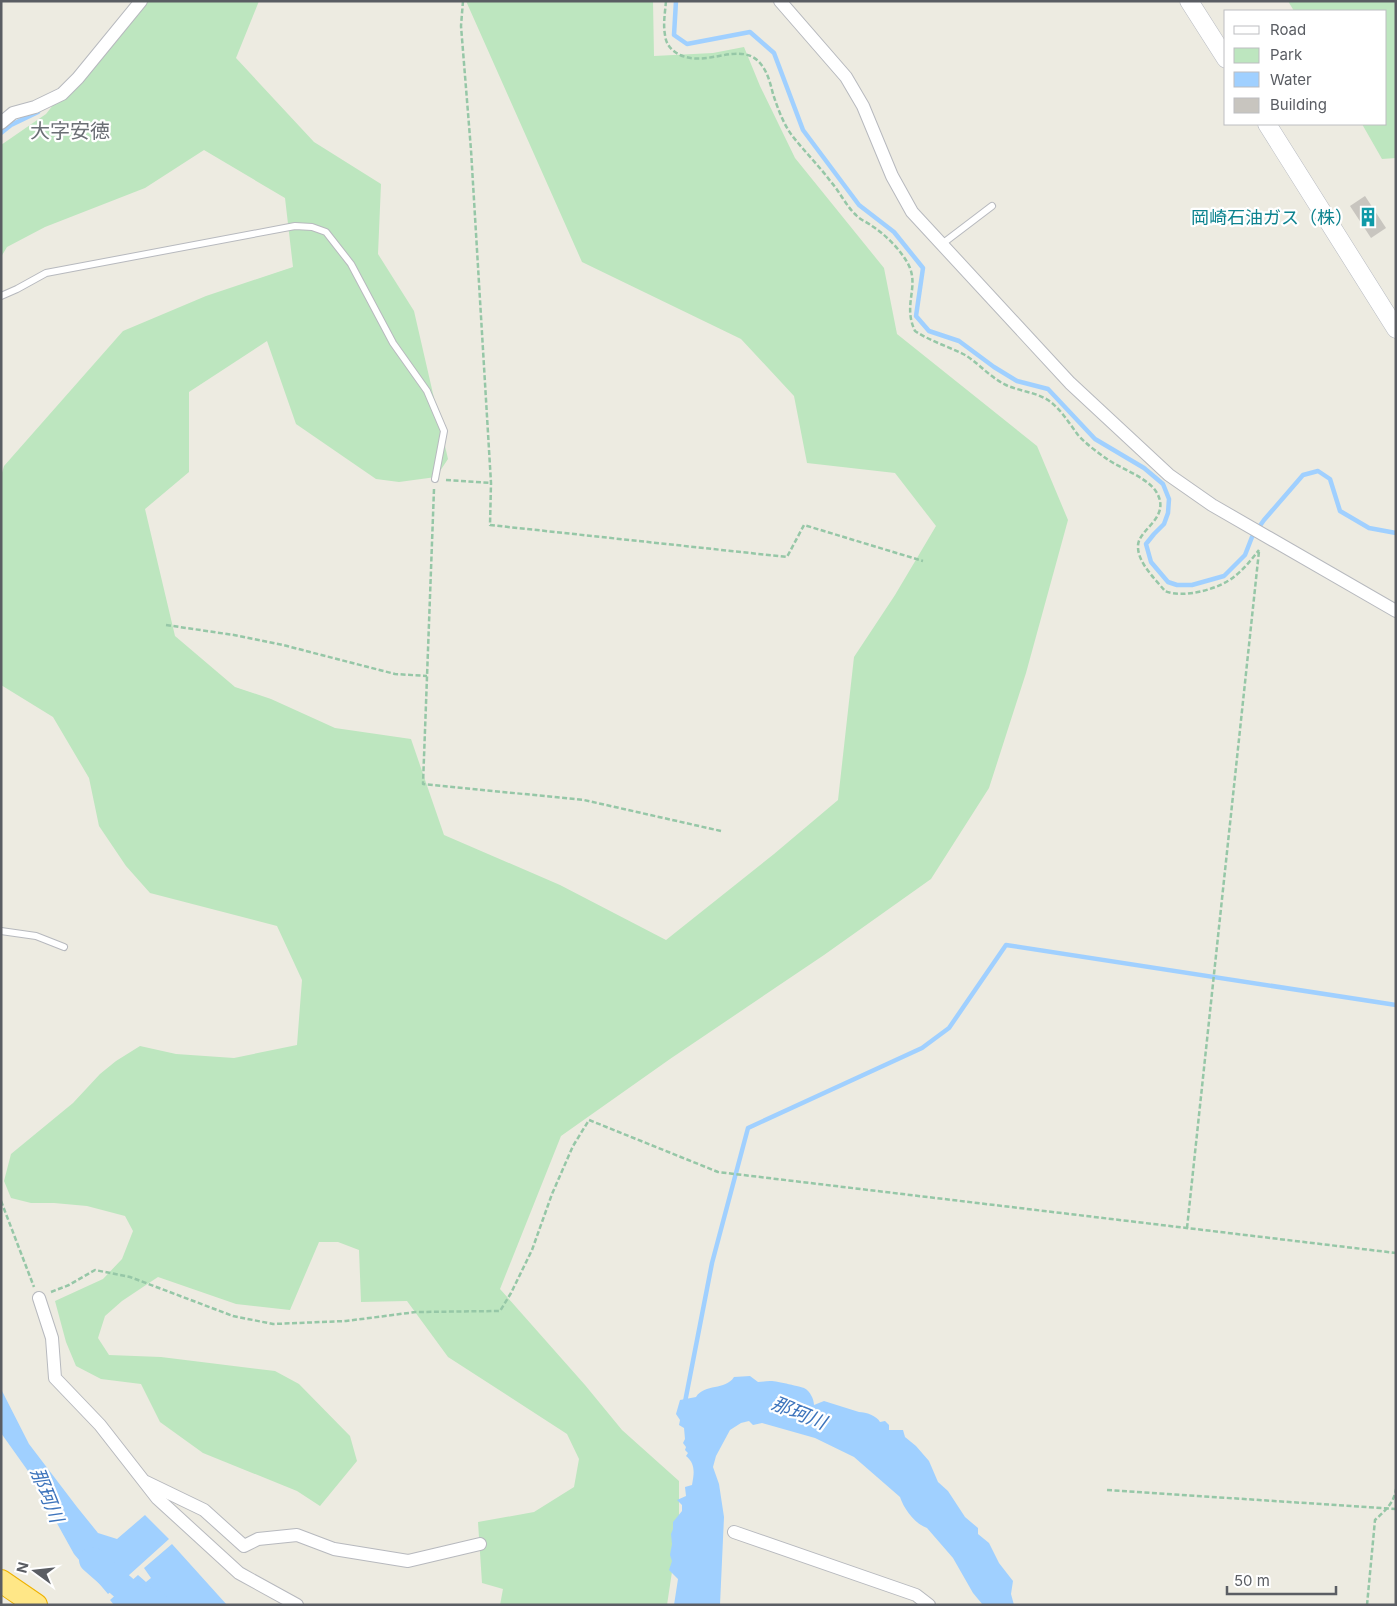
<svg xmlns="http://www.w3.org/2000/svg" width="1397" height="1606" font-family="Inter,'Noto Sans JP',sans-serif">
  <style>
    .green { fill: #bde6bf }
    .water { fill: #a0d0ff }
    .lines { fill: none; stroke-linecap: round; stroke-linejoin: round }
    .stream { stroke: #a0d0ff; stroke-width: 4.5 }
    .river { stroke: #a0d0ff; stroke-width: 26 }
    .building { fill: #c8c5bf }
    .lane-casing { stroke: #b7b9be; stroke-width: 8 }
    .street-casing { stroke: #b7b9be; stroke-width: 14 }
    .secondary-casing { stroke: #b7bac1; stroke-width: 19 }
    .highway-casing { stroke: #efb200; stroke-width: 24 }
    .path { stroke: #96c7a7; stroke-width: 2.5; stroke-dasharray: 5 2.5; stroke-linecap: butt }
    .lane { stroke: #fff; stroke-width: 6 }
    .street { stroke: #fff; stroke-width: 12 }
    .secondary { stroke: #fff; stroke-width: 18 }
    .highway { stroke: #ffe787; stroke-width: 22 }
    .labels { text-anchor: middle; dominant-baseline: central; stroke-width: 4.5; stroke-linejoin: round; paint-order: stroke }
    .culture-label { font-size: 18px; fill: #0d838f; stroke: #fff; text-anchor: end }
    .water-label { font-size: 19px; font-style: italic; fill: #3d74bc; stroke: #fff }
    .quarter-label { font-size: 20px; fill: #6b6f75; stroke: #fff }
  </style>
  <rect width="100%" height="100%" fill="#edebe1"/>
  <g class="green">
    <polygon points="140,1 259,1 236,58 314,142 381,184 378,254 414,311 448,459 436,477 399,482 376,479 296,424 267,341 189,392 189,472 145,509 175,636 235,687 271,699 335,728 411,739 444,835 560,885 666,940 774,854 838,800 854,657 895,595 936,526 895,473 807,463 794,396 741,339 582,262 466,1 653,1 654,56 713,53 744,47 760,86 795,158 884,268 897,334 1037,446 1068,520 1026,673 989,788 931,879 824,955 670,1059 561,1136 500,1289 585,1385 622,1430 679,1481 679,1525 667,1605 500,1605 503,1589 482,1583 478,1522 534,1512 574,1487 579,1459 567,1434 448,1357 407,1301 361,1302 359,1250 338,1242 319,1242 290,1310 236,1304 158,1277 122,1301 105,1316 98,1338 109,1355 161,1357 275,1371 299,1384 350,1436 357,1461 320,1506 297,1491 203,1453 160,1422 141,1384 101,1379 76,1366 66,1342 55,1301 103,1279 122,1259 133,1231 125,1216 87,1206 54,1203 31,1203 11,1198 4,1181 11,1154 73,1103 100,1074 116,1061 140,1046 176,1054 234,1058 297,1045 302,980 277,926 150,893 126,866 99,826 89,778 53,717 1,685 1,476 4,466 123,331 206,296 293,267 285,198 204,150 145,188 45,227 7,247 1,257 1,145 46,114 104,40"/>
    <polygon points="1288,1 1396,1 1396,158 1382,159 1362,124 1386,124 1386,11 1294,11"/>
  </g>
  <g class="water">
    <path d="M 750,1376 L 758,1382 C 762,1382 766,1381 770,1381 C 773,1380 802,1387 804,1388 C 810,1391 814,1399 814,1405 L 824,1401 L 859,1412 C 866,1412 877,1416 880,1422 L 885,1421 L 889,1425 L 889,1430 L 903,1430 L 905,1437 L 916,1446 L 929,1461 L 938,1482 L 948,1491 L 965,1517 L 978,1528 L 978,1534 L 989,1543 L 999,1563 L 1013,1581 L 1011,1594 L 1014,1605 L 983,1605 L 973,1593 L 953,1558 L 927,1528 C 915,1524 904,1509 900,1497 L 854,1457 L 815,1438 L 762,1423 L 753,1425 L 749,1421 L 741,1423 L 730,1430 L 716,1456 L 713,1467 L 719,1484 L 724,1517 L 720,1605 L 674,1605 L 678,1579 L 669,1570 L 672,1561 L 670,1555 L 672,1544 L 671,1534 L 673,1529 L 673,1522 L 682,1511 L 682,1505 L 677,1500 L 686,1496 L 685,1487 L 692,1485 C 694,1474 696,1464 686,1456 L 688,1453 L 685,1450 L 686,1447 L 683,1443 L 685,1439 L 684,1428 L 679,1425 L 680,1420 L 676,1414 L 680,1400 L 696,1397 C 705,1383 725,1391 734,1377 Z"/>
    <polygon points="1,1389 29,1444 77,1507 98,1533 117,1539 145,1515 169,1539 108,1594 74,1554 28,1471 1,1433"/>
    <polygon points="172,1544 227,1605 114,1605 110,1600 138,1575 146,1582 151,1578 144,1568"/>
  </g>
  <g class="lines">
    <g class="stream">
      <polyline points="676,1 674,35 687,44 750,32 774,53 803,130 859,205 894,232 923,268 916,316 929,331 959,341 994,367 1017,381 1048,389 1095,439 1144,468 1163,484 1169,499 1168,513 1164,524 1154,534 1146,544 1151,562 1168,582 1177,585 1192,585 1224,576 1245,555 1252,537 1264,520 1303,475 1318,471 1330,479 1340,511 1369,528 1396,533"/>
      <polyline points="1,133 11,125 38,112"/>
      <polyline points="686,1403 685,1402 712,1263 748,1128 922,1048 949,1028 1006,945 1396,1005"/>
    </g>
    <polyline class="river" points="92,1560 133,1596 152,1602 156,1605"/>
  </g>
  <polygon class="building" points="1365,196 1386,228 1371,238 1350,206"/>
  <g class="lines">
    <defs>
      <g id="lane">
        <polyline points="942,244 992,206"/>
        <polyline points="1,296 17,289 46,273 295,226 312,227 326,232 351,264 393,343 427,391 444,431 435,479"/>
        <polyline points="1,931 36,936 64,947"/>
      </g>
      <g id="street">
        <polyline points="780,1 846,77 863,106 892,176 912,212 1070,383 1169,475 1212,505 1396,611"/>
        <polyline points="1,123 13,113 35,107 62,94 78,78 141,1"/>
        <polyline points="39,1298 52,1338 55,1378 100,1425 157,1498 239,1573 297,1605"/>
        <polyline points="146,1482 204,1510 244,1546 258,1539 297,1535 334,1549 408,1561 480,1544"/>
        <polyline points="734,1532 916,1595 929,1605"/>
      </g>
      <g id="secondary">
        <polyline points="1189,1 1226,59"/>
        <polyline points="1267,124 1396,329"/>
      </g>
      <polyline id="highway" points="1,1581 36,1605"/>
    </defs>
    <use href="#lane" class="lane-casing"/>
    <use href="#street" class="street-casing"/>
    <use href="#secondary" class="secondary-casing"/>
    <use href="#highway" class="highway-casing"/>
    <g class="path">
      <polyline points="463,1 461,26 471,150 491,483 490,525 787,557 804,525 923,561"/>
      <path d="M 666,1 C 665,13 663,24 665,35 C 666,45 672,51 680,55 C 707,67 737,43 757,60 C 767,69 770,82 773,94 C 778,109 784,126 794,138 C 806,153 820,167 831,182 C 840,192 846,206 856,215 C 860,220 867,222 872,226 C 885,234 904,253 910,268 C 918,289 903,306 915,331 C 930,341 947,346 963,354 C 977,361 989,377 1006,385 C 1019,391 1035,392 1048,400 C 1061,409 1069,423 1078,435 C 1086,444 1097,452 1107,459 C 1121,469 1149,478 1157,493 C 1171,519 1137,529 1138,547 C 1138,563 1156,580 1165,591 C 1183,599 1220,589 1235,576 C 1244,569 1252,559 1259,550"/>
      <polyline points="446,480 491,483"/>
      <polyline points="434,489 423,784 584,800 721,831"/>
      <polyline points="166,625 234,635 283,645 395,674 427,676"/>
      <polyline points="1,1201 34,1287"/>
      <polyline points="1187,1228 1259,551"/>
      <polyline points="51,1292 69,1285 95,1270 130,1277 233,1316 273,1324 346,1321 416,1312 500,1311 511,1293 532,1250 552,1194 573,1146 589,1120 718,1172 1396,1253"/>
      <polyline points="1107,1490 1396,1509"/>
      <path d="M 1367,1605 L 1375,1520 C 1385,1511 1394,1503 1396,1489"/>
    </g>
    <use href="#lane" class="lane"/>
    <use href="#street" class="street"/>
    <use href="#secondary" class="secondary"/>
    <use href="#highway" class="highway"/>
  </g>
  <defs>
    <symbol id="building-bare" viewBox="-9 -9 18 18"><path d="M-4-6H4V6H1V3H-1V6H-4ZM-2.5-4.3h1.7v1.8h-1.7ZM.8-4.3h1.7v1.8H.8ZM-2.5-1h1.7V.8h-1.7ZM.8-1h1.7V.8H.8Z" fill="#0f9aa8" stroke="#fff" stroke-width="2.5" paint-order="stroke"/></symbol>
  </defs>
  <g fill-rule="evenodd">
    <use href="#building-bare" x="1354" y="203" width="28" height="28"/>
  </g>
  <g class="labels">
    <g class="culture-label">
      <text x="1353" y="217">岡崎石油ガス（株）</text>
    </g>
    <g class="water-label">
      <text transform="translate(799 1413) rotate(22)">那珂川</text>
      <text transform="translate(47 1495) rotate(68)">那珂川</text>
    </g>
    <g class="quarter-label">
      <text x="70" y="131">大字安徳</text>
    </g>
  </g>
  <rect width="1397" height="1606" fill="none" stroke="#5a5d63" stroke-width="5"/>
  <rect x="1224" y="10" width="162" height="115" fill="#ffffff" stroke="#bdbec1"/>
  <rect x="1234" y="26" width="25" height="8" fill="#ffffff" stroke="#bdbec1"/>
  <text x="1270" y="35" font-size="15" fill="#5a5d63">Road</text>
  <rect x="1234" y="48" width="25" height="15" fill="#bde6bf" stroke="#bdbec1"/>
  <text x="1270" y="60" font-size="15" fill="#5a5d63">Park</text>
  <rect x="1234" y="72" width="25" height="15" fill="#a0d0ff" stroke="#bdbec1"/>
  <text x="1270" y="85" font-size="15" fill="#5a5d63">Water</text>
  <rect x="1234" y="98" width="25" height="15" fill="#c8c5bf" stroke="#bdbec1"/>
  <text x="1270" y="110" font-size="15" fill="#5a5d63">Building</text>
  <g transform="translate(35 1571) rotate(285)" stroke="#ffffff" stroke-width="4" paint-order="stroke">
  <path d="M0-4L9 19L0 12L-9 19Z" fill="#5a5d63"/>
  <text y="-8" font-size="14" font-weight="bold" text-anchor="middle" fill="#5a5d63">N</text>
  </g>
  <path d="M1227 1586v8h109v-8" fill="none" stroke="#5a5d63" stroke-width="2.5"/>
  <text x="1234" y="1586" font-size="15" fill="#5a5d63" stroke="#ffffff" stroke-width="4" paint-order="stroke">50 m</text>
</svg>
